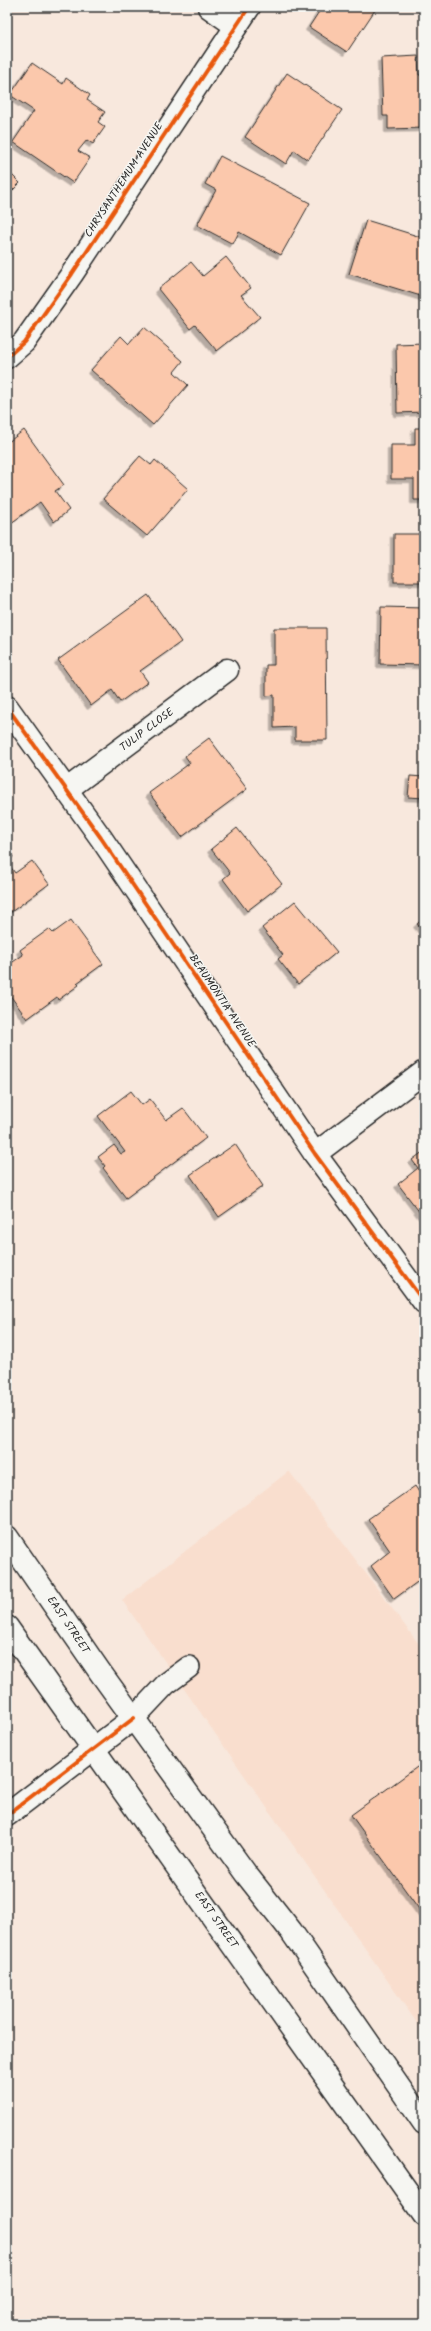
<svg xmlns="http://www.w3.org/2000/svg" width="431" height="2331" font-family="Kalam,sans-serif">
  <style>
    .built { fill: #f9dece }
    .building { fill: #fbc8ac; stroke: #2b2b2b; filter: url(#shadow) }
    .lines { fill: none; stroke-linecap: round; stroke-linejoin: round }
    .lane-casing { stroke: #2b2b2b; stroke-width: 24 }
    .street-casing { stroke: #2b2b2b; stroke-width: 25 }
    .secondary-casing { stroke: #2b2b2b; stroke-width: 25 }
    .lane { stroke: #f6f6f2; stroke-width: 21 }
    .street { stroke: #f6f6f2; stroke-width: 22 }
    .secondary { stroke: #f6f6f2; stroke-width: 22 }
    .cycleway-casing { stroke: #f6f6f2; stroke-width: 6 }
    .cycleway { stroke: #e8590c; stroke-width: 4 }
    .labels { text-anchor: middle; dominant-baseline: central; stroke-width: 3; stroke-linejoin: round; paint-order: stroke }
    .street-label { font-size: 11px; fill: #2b2b2b; stroke: #f6f6f2 }
  </style>
  <defs>
    <filter id="shadow"><feDropShadow dx="-3.5" dy="3.5" stdDeviation="0" flood-color="#0004"/></filter>
  </defs>
  <rect width="100%" height="100%" fill="#f8e8dd"/>
  <filter id="ink" filterUnits="userSpaceOnUse"><feTurbulence type="fractalNoise" baseFrequency=".025" numOctaves="2"/><feDisplacementMap in="SourceGraphic" scale="8" xChannelSelector="R" yChannelSelector="G"/><feConvolveMatrix kernelMatrix="1 2 1 2 8 2 1 2 1" color-interpolation-filters="sRGB"/></filter>
  <g filter="url(#ink)">
    <polygon class="built" points="289,1471 424,1651 424,2033 122,1600"/>
    <g class="building">
      <polygon points="322,7 377,7 347,52 309,27"/>
      <polygon points="418,56 419,75 424,75 424,128 388,129 388,116 383,116 381,58"/>
      <polygon points="32,63 63,84 66,78 90,95 87,100 105,112 98,122 105,127 93,144 87,140 78,151 90,158 73,183 13,142 34,111 10,95"/>
      <polygon points="287,73 342,110 308,160 294,150 286,164 245,137"/>
      <polygon points="220,156 310,203 281,255 239,232 233,244 197,225 216,190 205,184"/>
      <polygon points="7,170 20,183 7,196"/>
      <polygon points="366,220 424,238 424,297 349,274"/>
      <polygon points="226,257 251,288 241,295 260,317 217,351 195,325 190,329 158,289 191,262 203,276"/>
      <polygon points="144,327 183,361 174,372 188,385 153,425 91,370 121,336 129,344"/>
      <polygon points="424,343 424,412 397,413 396,344"/>
      <polygon points="415,428 424,428 424,500 414,500 414,479 391,479 391,445 415,445"/>
      <polygon points="24,430 64,485 55,491 69,510 54,522 40,502 7,526 7,443"/>
      <polygon points="140,456 151,465 155,460 188,489 147,536 103,499"/>
      <rect x="394" y="534" width="30" height="48"/>
      <polygon points="148,595 181,642 140,671 148,682 120,702 112,690 91,706 58,660"/>
      <polygon points="381,607 424,608 424,665 380,664"/>
      <polygon points="274,628 326,628 327,740 295,740 295,727 274,728 274,695 266,696 266,665 274,665"/>
      <polygon points="209,738 247,789 182,837 149,793 190,763 185,756"/>
      <polygon points="410,776 424,777 424,798 408,797"/>
      <polygon points="237,828 282,884 247,911 223,879 230,873 211,849"/>
      <polygon points="7,848 13,857 7,862 15,873 32,861 49,884 7,915"/>
      <polygon points="295,901 337,952 298,984 278,959 283,955 262,928"/>
      <polygon points="424,918 424,932 417,924"/>
      <polygon points="71,920 103,964 77,983 79,985 58,1000 57,997 27,1019 7,991 7,966 23,955 20,950 49,929 53,933"/>
      <polygon points="131,1091 142,1105 150,1099 166,1120 183,1108 206,1138 126,1198 103,1168 105,1166 98,1157 114,1145 121,1154 125,1152 98,1116"/>
      <polygon points="235,1144 263,1186 219,1217 190,1175"/>
      <polygon points="424,1151 424,1218 398,1184 418,1168 412,1160"/>
      <polygon points="415,1486 419,1492 424,1489 424,1577 394,1599 371,1566 390,1551 368,1519"/>
      <polygon points="424,1762 424,1916 351,1815"/>
    </g>
    <g class="lines">
      <defs>
        <polyline id="lane" points="134,1718 166,1684 189,1667"/>
        <g id="street">
          <polyline points="209,7 236,26"/>
          <polyline points="7,357 24,342 72,274 249,7"/>
          <polyline points="7,707 101,838 315,1154 424,1302"/>
          <polyline points="66,790 227,670"/>
          <polyline points="315,1154 424,1072"/>
          <polyline points="7,1815 134,1718"/>
        </g>
        <g id="secondary">
          <polyline points="7,1537 100,1672 246,1874 291,1931 424,2123"/>
          <polyline points="7,1627 424,2215"/>
        </g>
      </defs>
      <use href="#lane" class="lane-casing"/>
      <use href="#street" class="street-casing"/>
      <use href="#secondary" class="secondary-casing"/>
      <use href="#lane" class="lane"/>
      <use href="#street" class="street"/>
      <use href="#secondary" class="secondary"/>
      <defs>
        <g id="cycleway">
          <polyline points="7,357 24,342 72,274 249,7"/>
          <polyline points="7,707 101,838 315,1154 424,1302"/>
          <polyline points="7,1815 134,1718"/>
        </g>
      </defs>
      <use href="#cycleway" class="cycleway-casing"/>
      <use href="#cycleway" class="cycleway"/>
    </g>
  </g>
  <g class="labels">
    <g class="street-label">
      <text transform="translate(124 180) rotate(-57)">CHRYSANTHEMUM AVENUE</text>
      <text transform="translate(147 730) rotate(-37)">TULIP CLOSE</text>
      <text transform="translate(222 1001) rotate(56)">BEAUMONTIA AVENUE</text>
      <text transform="translate(68 1625) rotate(56)">EAST STREET</text>
      <text transform="translate(216 1920) rotate(55)">EAST STREET</text>
    </g>
  </g>
  <rect width="431" height="2331" fill="none" stroke="#f6f6f2" stroke-width="24"/>
  <rect x="12" y="12" width="407" height="2307" fill="none" stroke="#2b2b2b" stroke-width="1.5" filter="url(#ink)"/>
</svg>
